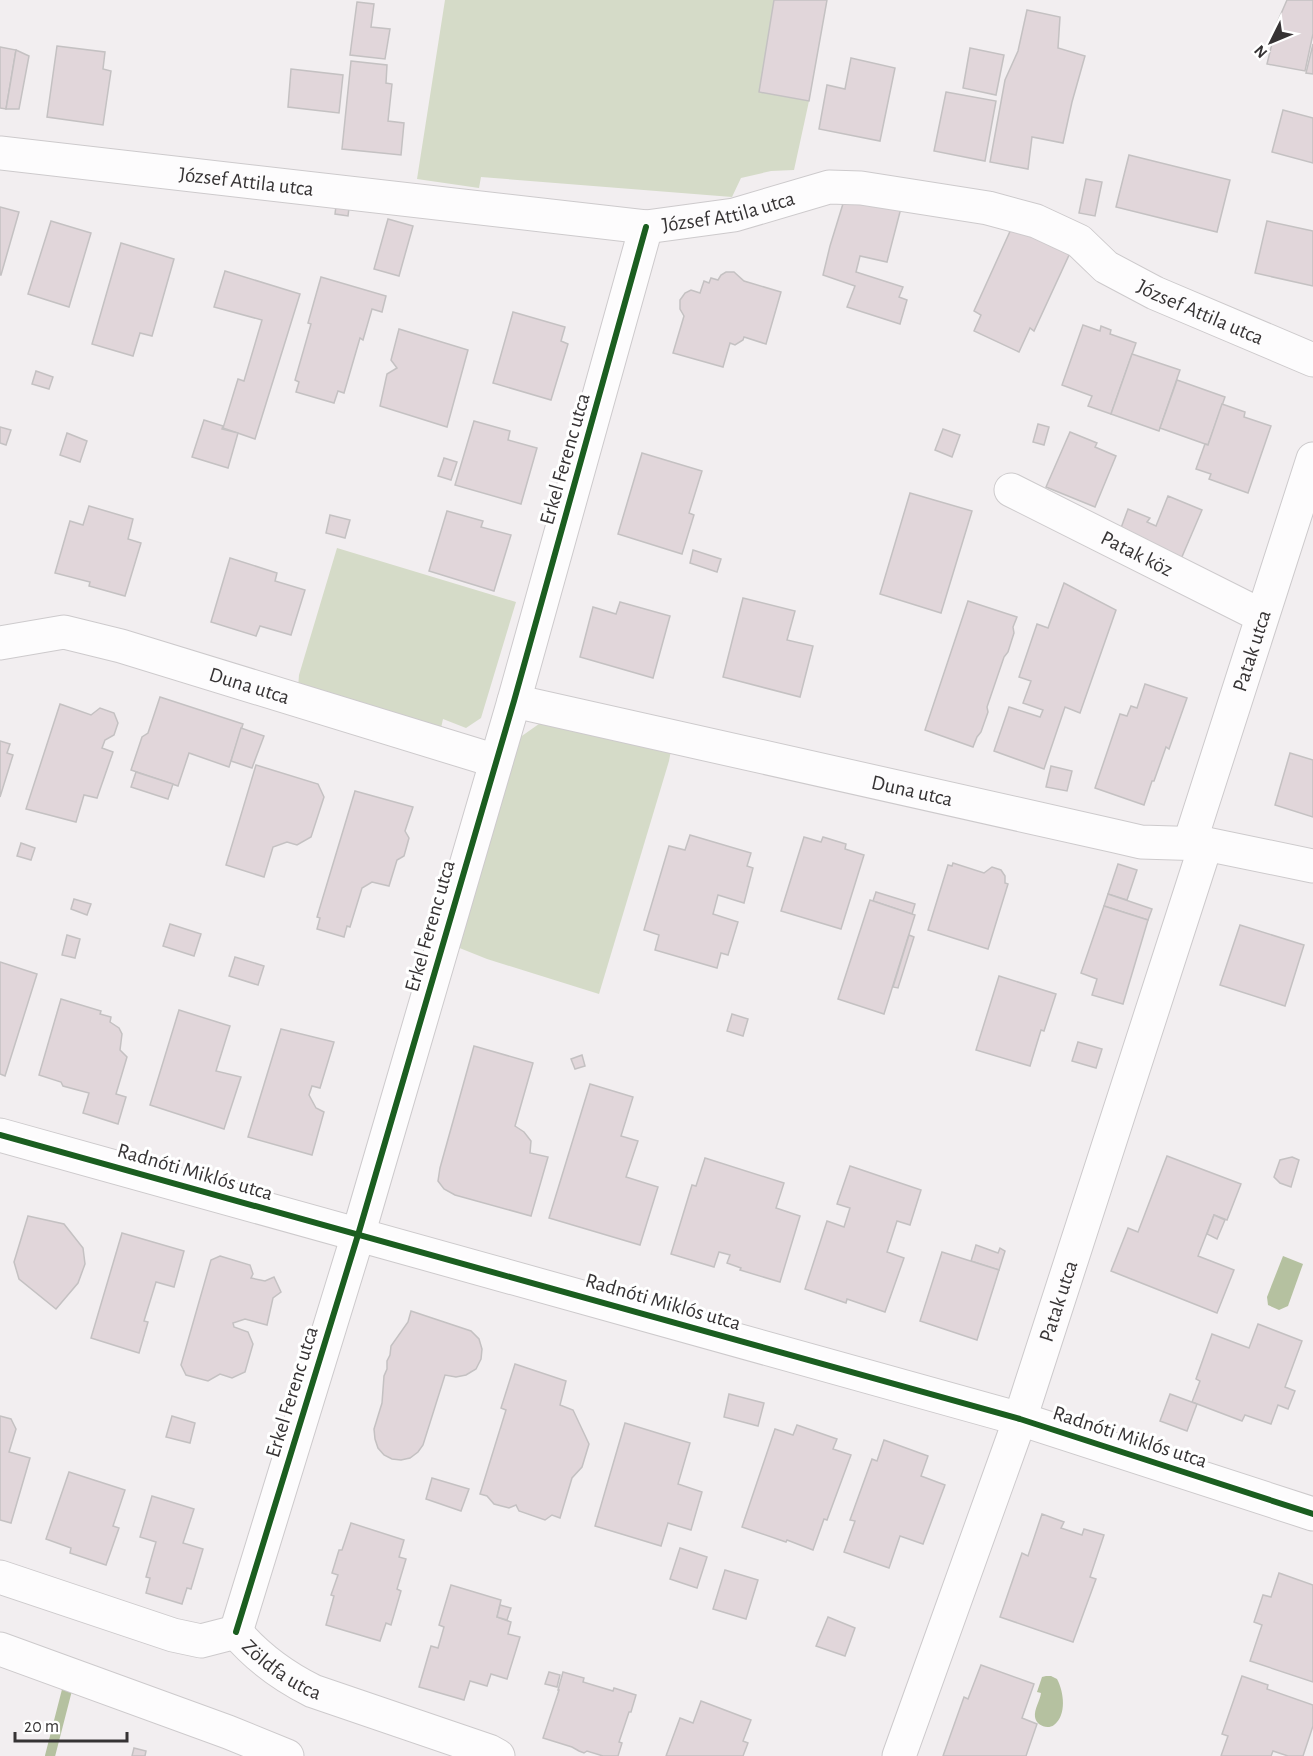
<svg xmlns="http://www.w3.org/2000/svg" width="1313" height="1756" font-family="'Alegreya Sans',sans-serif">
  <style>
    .green { fill: #d5dbc8 }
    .water { fill: #b5c1a0 }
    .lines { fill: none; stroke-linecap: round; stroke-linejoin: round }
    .stream { stroke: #b5c1a0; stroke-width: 10 }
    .building { fill: #e1d6da; stroke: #c4c1c2; stroke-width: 1.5 }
    .minor-casing { stroke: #cdcacc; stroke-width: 35 }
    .minor { stroke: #fdfcfd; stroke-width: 33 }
    .cycleway-casing { stroke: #fff; stroke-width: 10 }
    .cycleway { stroke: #1b5e20; stroke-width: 6 }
    .labels { text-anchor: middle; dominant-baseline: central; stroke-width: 6; stroke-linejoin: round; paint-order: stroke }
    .street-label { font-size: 21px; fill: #363334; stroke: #fff }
  </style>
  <rect width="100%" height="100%" fill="#f2eef0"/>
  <g class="green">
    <polygon points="445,0 827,0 809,101 794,170 771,171 741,178 732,197 481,177 479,188 417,179"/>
    <polygon points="337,548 516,602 481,718 466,728 443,719 441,728 298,688 299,675"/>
    <polygon points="546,719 672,745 669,761 599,994 487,959 457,947 519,738"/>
  </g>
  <g class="water">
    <polygon points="1283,1256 1303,1264 1288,1306 1279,1310 1268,1305 1267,1297"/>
    <path d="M 1046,1676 L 1051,1676 L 1057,1679 C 1064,1692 1067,1715 1054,1725 C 1047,1730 1036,1725 1035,1717 C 1034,1709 1040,1701 1041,1693 L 1037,1692 L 1042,1677 Z"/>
  </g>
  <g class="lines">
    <polyline class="stream" points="50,1756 67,1690"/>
  </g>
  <g class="building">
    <polygon points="774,0 827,0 809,101 759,92"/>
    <polygon points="1287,0 1313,0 1313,34 1305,71 1267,64 1277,23"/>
    <polygon points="357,2 374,4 371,27 390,29 385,59 350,55"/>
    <polygon points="1027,10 1060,17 1058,48 1085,56 1072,102 1063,143 1032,137 1028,169 990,162 1005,80 1018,51"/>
    <polygon points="1313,44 1313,74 1306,73"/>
    <polygon points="57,46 105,52 103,69 111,71 103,125 47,117"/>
    <polygon points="0,47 16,50 6,109 0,108"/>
    <polygon points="970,48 1004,55 996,95 963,88"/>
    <polygon points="16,50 29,56 19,109 6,109"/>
    <polygon points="851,58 895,68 880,141 819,129 827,85 845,89"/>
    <polygon points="351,61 387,65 386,83 392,84 388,121 404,123 401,155 342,149"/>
    <polygon points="291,69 343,75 339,113 288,107"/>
    <polygon points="946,92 996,101 985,161 934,151"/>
    <polygon points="1283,110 1313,118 1313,163 1272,152"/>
    <polygon points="1129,155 1230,180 1217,232 1116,207"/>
    <polygon points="1086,179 1102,182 1095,216 1079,213"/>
    <polygon points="846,194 901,208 887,262 860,256 856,272 903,287 899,297 907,300 900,324 847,307 855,286 823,275 830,246"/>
    <polygon points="336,206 349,208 348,216 335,214"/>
    <polygon points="0,207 19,212 1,275 0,275"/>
    <polygon points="388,219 413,226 399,276 374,269"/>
    <polygon points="51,221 91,233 69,307 28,294"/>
    <polygon points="1267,221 1313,231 1313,286 1255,273"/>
    <polygon points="1012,227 1070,253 1034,331 1030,328 1019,352 974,331 981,315 974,311"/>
    <polygon points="121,243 174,259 152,336 140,333 133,356 92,344"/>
    <polygon points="225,271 300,294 255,439 223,428 238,379 244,381 262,320 214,307"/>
    <polygon points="726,272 734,272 744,281 781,292 766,344 744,337 743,340 735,345 730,343 723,367 673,353 684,316 680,309 680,300 685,293 691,290 700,293 704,281 709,283 711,278 718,280 721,275"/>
    <polygon points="321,277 386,296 382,312 372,309 363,340 360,338 344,393 338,391 334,403 296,392 299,382 295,380 311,324 308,323"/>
    <polygon points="513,312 565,327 561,341 568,344 551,400 493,383"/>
    <polygon points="1083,325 1100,331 1101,326 1111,330 1110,334 1136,343 1111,414 1088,406 1092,396 1062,385"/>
    <polygon points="399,329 468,350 447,427 380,406 387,374 397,368 391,360"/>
    <polygon points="1132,354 1180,370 1159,431 1111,414"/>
    <polygon points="36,371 53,377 49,389 32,384"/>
    <polygon points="1177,380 1225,397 1208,445 1160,428"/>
    <polygon points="1222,404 1245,412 1244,417 1271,426 1248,493 1209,479 1211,474 1196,469 1205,444 1208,445"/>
    <polygon points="204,420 223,426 222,429 238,433 228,468 192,457"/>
    <polygon points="474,421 510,431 508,440 537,448 521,504 455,485"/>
    <polygon points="1038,424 1049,427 1044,445 1033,442"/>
    <polygon points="0,427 11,430 6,445 0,443"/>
    <polygon points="943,429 960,435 952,457 935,450"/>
    <polygon points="1070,432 1097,443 1095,447 1116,456 1095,507 1046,487"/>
    <polygon points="67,433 87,441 80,462 60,455"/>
    <polygon points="642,453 702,471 689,513 694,515 682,554 618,534"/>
    <polygon points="444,458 457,462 451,480 438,476"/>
    <polygon points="910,493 972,511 941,613 880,594"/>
    <polygon points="1168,496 1202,510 1181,559 1164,552 1165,549 1141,539 1121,528 1128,509 1150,518 1147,522 1156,526"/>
    <polygon points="89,506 133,519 128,539 141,543 125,596 89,586 90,582 55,573 70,521 83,525"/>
    <polygon points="447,511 483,521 481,527 511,535 494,591 429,571"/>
    <polygon points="330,515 350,520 345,538 326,533"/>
    <polygon points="693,550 721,559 717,572 690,563"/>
    <polygon points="230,558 277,573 275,581 305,590 291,635 260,626 256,636 211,622"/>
    <polygon points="1064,583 1116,610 1080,713 1065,707 1044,769 994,751 1009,707 1040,717 1043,710 1023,703 1031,681 1019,677 1037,624 1048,628"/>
    <polygon points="743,598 795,611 787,640 813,646 800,697 723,677"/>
    <polygon points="968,601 1017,617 1013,627 1014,633 1008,652 1004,657 987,707 988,712 981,732 977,737 973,747 925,730"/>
    <polygon points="620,602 670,616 653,678 580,657 593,607 616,614"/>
    <polygon points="1145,684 1187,698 1169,749 1166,747 1154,781 1152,781 1144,805 1095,788 1120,714 1127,716 1131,706 1137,708"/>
    <polygon points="160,697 243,724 229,767 189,753 178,786 131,770 142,737 148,733"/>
    <polygon points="60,704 91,715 100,708 114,713 118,723 114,735 105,740 102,748 113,752 97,798 84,795 76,822 26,809"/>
    <polygon points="241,728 264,736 252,768 231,761"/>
    <polygon points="0,741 10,744 7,753 13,755 0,797"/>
    <polygon points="1290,753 1313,760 1313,817 1275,805"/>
    <polygon points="256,765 318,784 324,797 311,837 297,845 287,842 273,847 264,877 226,865"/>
    <polygon points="1051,766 1072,771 1067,791 1046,787"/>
    <polygon points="136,772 173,784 168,799 131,787"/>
    <polygon points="355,791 413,807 405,831 409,838 404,856 397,860 389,886 372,882 362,888 350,927 347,926 344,937 317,929 320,918 317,917"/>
    <polygon points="690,835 751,853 747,866 753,868 744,903 718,895 713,914 738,922 728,955 721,953 717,968 655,950 659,935 644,930 669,846 685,850"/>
    <polygon points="804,837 821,842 823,837 846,844 845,849 864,855 841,929 781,911"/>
    <polygon points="21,843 35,848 31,860 17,856"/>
    <polygon points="953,863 984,873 992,867 1001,870 1005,876 1005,883 1008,884 988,949 928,930 948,865 952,866"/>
    <polygon points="1118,864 1137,870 1127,900 1108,894"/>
    <polygon points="876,892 915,904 912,914 873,901"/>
    <polygon points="1108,894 1152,909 1148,920 1104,906"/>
    <polygon points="74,899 91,904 87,915 71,909"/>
    <polygon points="870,900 915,915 884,1014 838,999"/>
    <polygon points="1104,906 1148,920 1123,1004 1092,995 1097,979 1081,973"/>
    <polygon points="170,924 201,934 194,956 163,946"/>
    <polygon points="1240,925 1304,945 1285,1006 1220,985"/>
    <polygon points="67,935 80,939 75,958 62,955"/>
    <polygon points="909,935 914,937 898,988 893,987"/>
    <polygon points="235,957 264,966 258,985 229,976"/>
    <polygon points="0,962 37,974 5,1076 0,1074"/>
    <polygon points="999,976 1056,994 1044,1031 1041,1030 1030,1066 976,1050"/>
    <polygon points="61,999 101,1011 100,1014 111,1017 110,1022 119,1028 122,1034 120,1050 127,1057 116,1094 126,1097 118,1124 83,1113 89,1093 63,1086 61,1082 39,1075"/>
    <polygon points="179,1010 230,1026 216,1071 241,1077 224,1129 150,1105"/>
    <polygon points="732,1014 748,1019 743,1036 727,1031"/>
    <polygon points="281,1029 334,1042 320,1088 312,1086 309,1095 316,1108 324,1112 312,1155 248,1137"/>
    <polygon points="1078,1042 1102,1049 1096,1068 1072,1061"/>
    <polygon points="474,1046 533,1063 515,1126 524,1132 531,1141 530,1153 548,1157 531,1216 455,1195 444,1189 438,1181 440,1168"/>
    <polygon points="582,1055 585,1066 575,1069 571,1059"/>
    <polygon points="590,1084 633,1097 621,1136 638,1141 626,1177 658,1187 640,1245 549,1218"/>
    <polygon points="1167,1156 1241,1184 1227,1220 1214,1215 1198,1256 1234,1270 1217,1313 1111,1271 1128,1228 1138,1232"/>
    <polygon points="1292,1157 1299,1160 1291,1187 1280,1183 1274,1177 1280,1160"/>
    <polygon points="705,1158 784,1183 776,1208 800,1216 780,1282 740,1270 741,1268 727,1263 730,1255 719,1252 714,1267 671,1254 692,1185 696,1186"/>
    <polygon points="850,1166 921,1190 910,1225 897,1221 887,1252 904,1258 885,1312 847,1299 846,1303 805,1289 827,1221 844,1227 850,1208 837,1204"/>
    <polygon points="1214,1215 1225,1220 1217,1239 1207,1234"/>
    <polygon points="28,1216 64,1224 83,1248 85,1264 78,1283 56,1309 19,1279 14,1262"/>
    <polygon points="122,1233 184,1251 174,1287 156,1282 144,1321 148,1322 139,1353 91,1338"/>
    <polygon points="976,1245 998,1253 1000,1248 1005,1251 999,1270 971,1261"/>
    <polygon points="942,1252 999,1270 977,1340 920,1321"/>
    <polygon points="220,1256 250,1265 253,1274 251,1278 265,1281 274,1277 281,1292 273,1298 267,1325 245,1319 233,1323 234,1327 248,1332 253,1344 245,1372 232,1378 220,1374 208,1381 186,1375 181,1365 211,1260"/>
    <polygon points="411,1311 471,1331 479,1339 482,1349 481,1359 476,1369 466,1375 456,1377 445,1375 423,1445 418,1452 410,1458 401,1460 392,1459 384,1455 378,1448 375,1439 374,1429 382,1403 384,1376 387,1369 387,1361 390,1355 391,1346 408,1322"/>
    <polygon points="1258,1324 1302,1341 1285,1387 1295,1391 1288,1409 1278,1405 1271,1424 1245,1415 1242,1421 1192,1402 1200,1381 1196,1379 1212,1334 1249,1348"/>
    <polygon points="515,1364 566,1381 560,1405 573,1410 589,1444 582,1467 572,1478 560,1518 552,1515 545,1520 519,1511 516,1505 509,1508 494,1504 487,1496 480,1494 506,1410 501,1408"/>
    <polygon points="729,1394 764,1403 758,1426 724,1417"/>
    <polygon points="1170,1394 1197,1404 1187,1431 1160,1421"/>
    <polygon points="0,1416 11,1419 16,1429 9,1452 30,1458 11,1523 0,1520"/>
    <polygon points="172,1416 195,1423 190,1443 166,1437"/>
    <polygon points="625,1423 690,1443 678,1484 702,1492 691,1530 668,1523 661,1546 595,1526"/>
    <polygon points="797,1425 837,1439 833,1449 851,1455 827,1520 824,1519 813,1550 787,1540 786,1542 742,1527 775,1429 793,1435"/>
    <polygon points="884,1440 928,1456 921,1476 945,1485 923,1544 900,1536 889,1568 844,1552 855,1521 850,1520 872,1459 877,1461"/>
    <polygon points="69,1472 125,1490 113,1526 119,1528 106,1565 70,1553 71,1548 46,1539"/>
    <polygon points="432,1478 469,1489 461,1511 426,1499"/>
    <polygon points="152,1496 194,1509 183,1543 203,1549 191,1589 187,1588 182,1604 146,1593 150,1578 146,1577 156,1542 140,1537"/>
    <polygon points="1042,1514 1064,1522 1061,1528 1082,1535 1084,1529 1104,1535 1090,1577 1096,1579 1073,1642 1000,1617 1022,1553 1028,1556"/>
    <polygon points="351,1523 404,1540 399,1557 406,1559 397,1589 401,1591 391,1625 386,1623 380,1641 326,1625 334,1596 331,1595 338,1575 332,1573 339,1550 342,1550"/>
    <polygon points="680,1548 707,1557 697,1588 670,1579"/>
    <polygon points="725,1570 758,1580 746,1619 713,1609"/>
    <polygon points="1279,1573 1313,1585 1313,1682 1250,1661 1262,1625 1254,1622 1263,1595 1271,1597"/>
    <polygon points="451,1585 501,1600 497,1617 511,1622 508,1634 520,1637 507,1679 491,1674 487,1686 470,1681 464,1700 419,1687 431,1646 438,1648 444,1627 439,1625"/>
    <polygon points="500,1605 511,1608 507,1620 497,1617"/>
    <polygon points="828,1617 855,1628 845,1656 816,1646"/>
    <polygon points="981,1665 1034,1684 1022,1718 1037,1724 1026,1756 943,1756 964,1697 968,1699"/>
    <polygon points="549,1672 560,1675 557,1687 545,1684"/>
    <polygon points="563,1672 584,1678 583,1682 613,1691 614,1688 636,1695 631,1712 629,1712 619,1742 622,1743 618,1756 603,1756 587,1751 584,1753 579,1751 572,1747 543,1738 559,1690 558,1690"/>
    <polygon points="1242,1676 1268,1685 1267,1689 1313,1705 1313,1726 1303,1756 1288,1756 1273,1751 1271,1756 1221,1756 1228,1736 1222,1734"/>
    <polygon points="701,1701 751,1720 743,1741 748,1743 743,1756 666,1756 680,1718 693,1723"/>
    <polygon points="134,1748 146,1751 145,1756 132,1756"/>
  </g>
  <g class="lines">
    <defs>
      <g id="minor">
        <path id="s1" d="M 0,153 L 646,227 L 734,215 L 829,187 L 861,188 L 988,208 L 1036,221 L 1079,241 L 1106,267 L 1155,293 L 1313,360"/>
        <path id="s2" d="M 1011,490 L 1262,616"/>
        <path id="s3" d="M 0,643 L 64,632 L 121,646 L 496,761"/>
        <path id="s4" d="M 514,701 L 1115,836 L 1141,842 L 1206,844 L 1313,866"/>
        <path id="s5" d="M 1190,842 L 1313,459"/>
        <polyline points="0,1135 1020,1419 1313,1514"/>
        <polyline points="0,1577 173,1635 201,1641 236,1632"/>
        <polyline points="236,1632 358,1235 514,701 646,227"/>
        <path id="s6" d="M 236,1632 C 258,1658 283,1676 313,1691 L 489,1751 L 498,1756"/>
        <polyline points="0,1649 228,1732 287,1756"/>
        <path id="s7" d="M 899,1756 L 1020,1419 L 1206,844"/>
      </g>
    </defs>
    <use href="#minor" class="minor-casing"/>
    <use href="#minor" class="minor"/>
    <defs>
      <g id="cycleway">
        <polyline points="0,1135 1020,1419 1313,1514"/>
        <polyline points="236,1632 358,1235 514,701 646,227"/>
      </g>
    </defs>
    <use href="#cycleway" class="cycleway-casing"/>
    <use href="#cycleway" class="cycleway"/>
  </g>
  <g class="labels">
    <g class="street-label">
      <text stroke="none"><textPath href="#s1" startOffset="248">József Attila utca</textPath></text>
      <text stroke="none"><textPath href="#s1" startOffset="734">József Attila utca</textPath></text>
      <text stroke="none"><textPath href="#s1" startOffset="1238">József Attila utca</textPath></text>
      <text transform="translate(565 459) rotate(-74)">Erkel Ferenc utca</text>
      <text stroke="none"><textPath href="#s2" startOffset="141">Patak köz</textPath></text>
      <text stroke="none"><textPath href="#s5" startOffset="201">Patak utca</textPath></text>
      <text stroke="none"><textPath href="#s3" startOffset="258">Duna utca</textPath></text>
      <text stroke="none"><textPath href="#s4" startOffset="408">Duna utca</textPath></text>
      <text transform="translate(430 926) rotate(-74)">Erkel Ferenc utca</text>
      <text transform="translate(195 1172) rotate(16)">Radnóti Miklós utca</text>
      <text transform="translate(663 1302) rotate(16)">Radnóti Miklós utca</text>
      <text stroke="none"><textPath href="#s7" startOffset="482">Patak utca</textPath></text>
      <text transform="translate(292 1392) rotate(-73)">Erkel Ferenc utca</text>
      <text transform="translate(1130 1437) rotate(18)">Radnóti Miklós utca</text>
      <text stroke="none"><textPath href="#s6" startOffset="60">Zöldfa utca</textPath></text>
    </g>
  </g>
  <g transform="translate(1271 42) rotate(227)" stroke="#ffffff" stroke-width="4.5" paint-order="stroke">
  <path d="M0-4.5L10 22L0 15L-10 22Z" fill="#363334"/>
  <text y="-9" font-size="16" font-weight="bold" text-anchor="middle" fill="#363334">N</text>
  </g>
  <path d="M15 1732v9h112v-9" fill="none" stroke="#363334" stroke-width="3"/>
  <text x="24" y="1732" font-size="18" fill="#363334" stroke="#ffffff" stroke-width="4.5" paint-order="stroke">20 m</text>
</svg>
